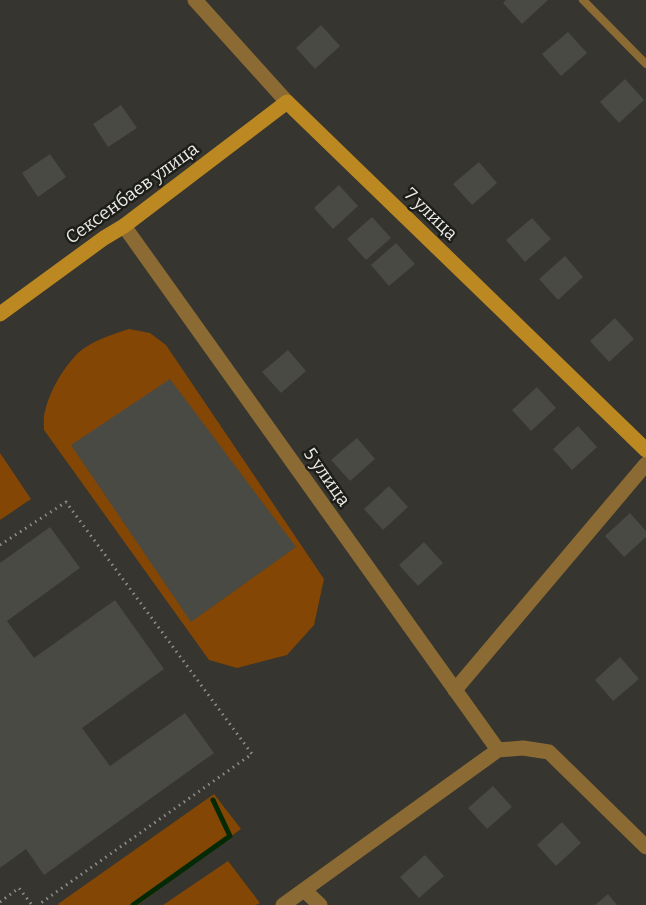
<svg xmlns="http://www.w3.org/2000/svg" width="646" height="905" font-family="Bitter,serif">
  <style>
    .green { fill: #834605 }
    .lines { fill: none; stroke-linecap: round; stroke-linejoin: round }
    .stream { stroke: #032a04; stroke-width: 5 }
    .building { fill: #484a43 }
    .path { stroke: #908f8a; stroke-width: 3; stroke-dasharray: 1.5 4.5; stroke-linecap: butt }
    .lane { stroke: #8b6b33; stroke-width: 8 }
    .street { stroke: #8b6b33; stroke-width: 15 }
    .secondary { stroke: #bb8821; stroke-width: 15 }
    .labels { text-anchor: middle; dominant-baseline: central; stroke-width: 5; stroke-linejoin: round; paint-order: stroke }
    .street-label { font-size: 18px; fill: #ecebe7; stroke: #1d1d1a }
  </style>
  <rect width="100%" height="100%" fill="#36352f"/>
  <g class="green">
    <path d="M 129,329 L 150,333 L 166,345 L 324,579 L 314,625 L 287,655 L 237,668 L 209,660 L 44,430 C 44,424 43,417 45,411 C 50,390 63,368 78,353 C 91,341 113,334 129,329 Z"/>
    <polygon points="0,453 31,499 0,520"/>
    <polygon points="214,794 241,829 138,905 59,905 58,904"/>
    <polygon points="228,861 260,903 256,905 163,905"/>
  </g>
  <g class="lines">
    <polyline class="stream" points="133,905 230,836 213,800"/>
  </g>
  <g class="building">
    <polygon points="506,0 548,0 522,24 503,3"/>
    <polygon points="321,25 340,46 315,69 296,48"/>
    <polygon points="568,32 587,53 561,76 542,54"/>
    <polygon points="625,79 644,100 619,123 600,102"/>
    <polygon points="121,105 137,128 108,147 93,124"/>
    <polygon points="50,154 66,177 38,197 22,173"/>
    <polygon points="479,162 497,183 472,205 453,184"/>
    <polygon points="339,185 358,206 333,229 314,208"/>
    <polygon points="372,217 391,238 366,260 347,239"/>
    <polygon points="532,218 551,239 525,262 506,240"/>
    <polygon points="396,243 415,264 389,286 371,265"/>
    <polygon points="565,256 583,277 558,300 539,279"/>
    <polygon points="615,318 634,339 609,362 590,341"/>
    <polygon points="288,350 306,371 281,393 262,372"/>
    <polygon points="170,379 296,547 191,622 71,445"/>
    <polygon points="537,387 556,408 531,431 512,410"/>
    <polygon points="578,426 597,447 572,470 553,449"/>
    <polygon points="357,438 375,459 350,481 331,460"/>
    <polygon points="389,486 408,507 383,530 364,509"/>
    <polygon points="630,513 646,531 646,537 624,557 605,536"/>
    <polygon points="50,527 80,568 7,621 34,658 115,600 164,669 82,728 110,766 185,713 214,753 44,875 26,849 0,868 0,563"/>
    <polygon points="424,542 443,563 418,586 399,565"/>
    <polygon points="620,657 639,679 613,701 595,680"/>
    <polygon points="493,786 512,807 487,829 468,808"/>
    <polygon points="562,822 581,843 556,866 537,845"/>
    <polygon points="425,855 444,876 419,898 400,877"/>
    <polygon points="608,894 617,905 595,905"/>
  </g>
  <g class="lines">
    <g class="path">
      <polyline points="0,545 66,502 252,754 38,905"/>
      <polyline points="0,902 19,888 32,905"/>
    </g>
    <polyline class="lane" points="583,0 646,64"/>
    <g class="street">
      <polyline points="195,0 287,102"/>
      <polyline points="124,226 498,750"/>
      <polyline points="455,690 646,464"/>
      <polyline points="304,890 320,905"/>
      <polyline points="283,905 498,750 523,748 549,752 646,847"/>
    </g>
    <polyline class="secondary" points="0,314 104,238 124,226 287,102 646,450"/>
  </g>
  <g class="labels">
    <g class="street-label">
      <text transform="translate(132 193) rotate(-36)">Сексенбаев улица</text>
      <text transform="translate(431 214) rotate(44)">7 улица</text>
      <text transform="translate(327 477) rotate(55)">5 улица</text>
    </g>
  </g>
</svg>
